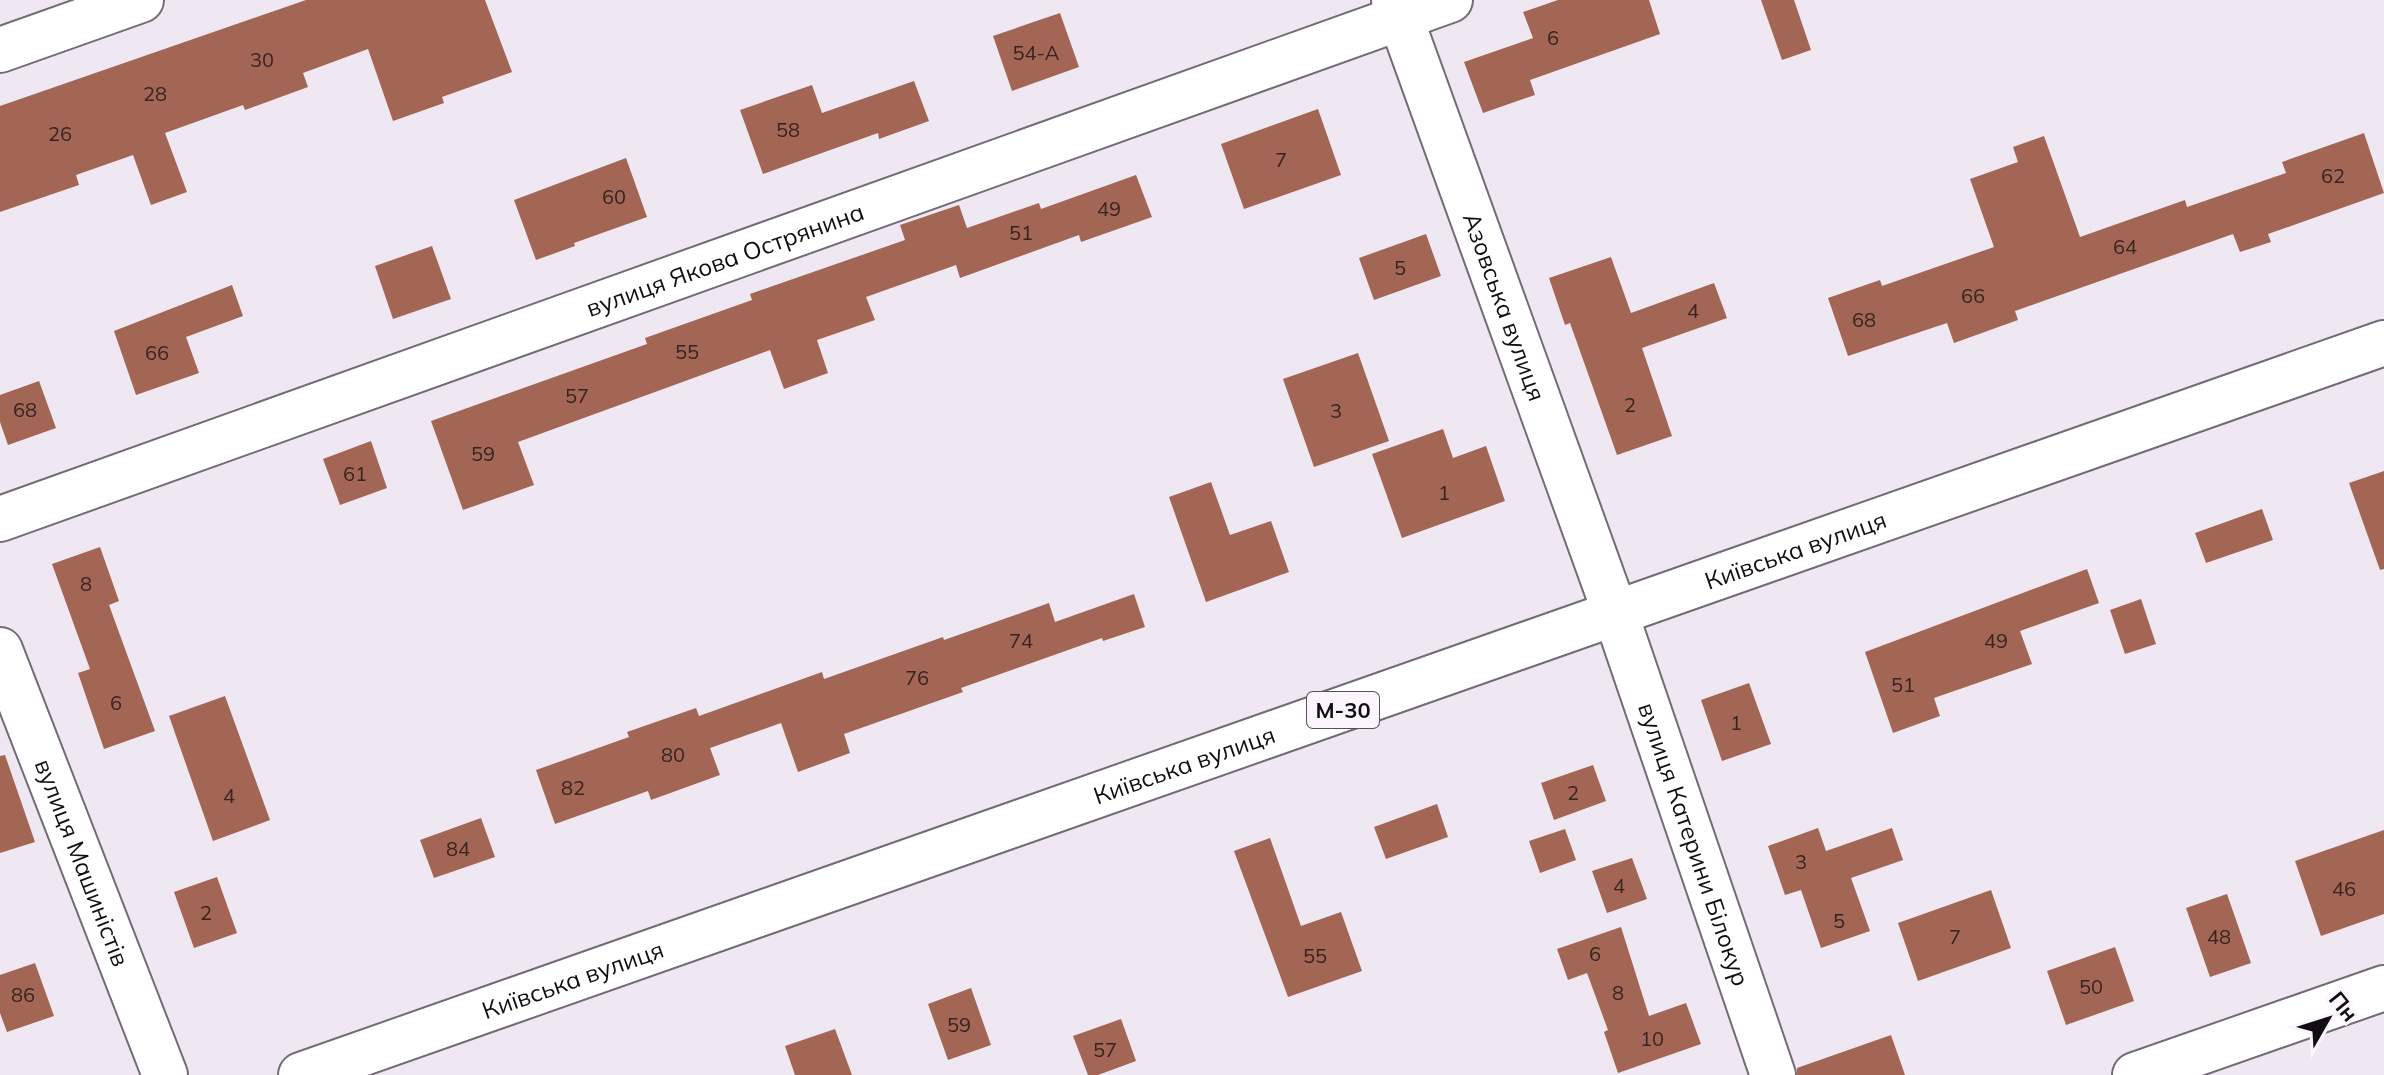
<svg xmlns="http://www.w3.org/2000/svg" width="2384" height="1075" font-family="Mulish,sans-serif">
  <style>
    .building { fill: #a36654 }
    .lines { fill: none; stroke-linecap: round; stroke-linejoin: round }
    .minor-casing { stroke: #736c76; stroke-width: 48 }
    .highway-casing { stroke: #736c76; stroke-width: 48 }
    .minor { stroke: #fff; stroke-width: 44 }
    .highway { stroke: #fff; stroke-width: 44 }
    .labels { text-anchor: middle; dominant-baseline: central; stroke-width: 8; stroke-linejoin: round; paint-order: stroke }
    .number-label { font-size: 20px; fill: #352422 }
    .shield { fill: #fbf5fe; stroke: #565358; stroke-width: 2 }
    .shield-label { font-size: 22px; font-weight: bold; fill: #100e11 }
    .street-label { font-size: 24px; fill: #100e11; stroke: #fbf5fe }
  </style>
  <rect width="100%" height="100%" fill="#efe7f2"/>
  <g class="building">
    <polygon points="306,0 485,0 512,72 442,97 444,103 393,121 368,49 303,73 308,87 245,110 243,105 165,133 187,192 151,205 133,155 76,175 79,185 0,212 0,106"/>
    <polygon points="1558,0 1649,0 1660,34 1530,80 1535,95 1483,113 1464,62 1533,38 1523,12"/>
    <polygon points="1761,0 1794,0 1811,50 1782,60"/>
    <polygon points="1060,13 1079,67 1012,91 993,36"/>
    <polygon points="914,81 929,121 879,139 878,133 763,174 740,110 812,85 822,113"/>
    <polygon points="1318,109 1341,175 1244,209 1221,144"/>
    <polygon points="2364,133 2384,193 2268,234 2271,242 2240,252 2233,234 2015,311 2018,320 1954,343 1947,323 1848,356 1828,298 1880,280 1882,286 1994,247 1970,179 2018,162 2013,147 2044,136 2080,237 2185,200 2187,207 2286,173 2282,162"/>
    <polygon points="626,158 647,217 574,243 575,246 536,260 514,200"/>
    <polygon points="1136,175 1152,217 1081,242 1079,235 960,278 956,265 866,297 875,320 817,340 828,373 784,389 770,350 518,442 534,485 463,510 431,421 647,344 645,338 752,300 750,294 905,240 900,225 959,205 967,228 1039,203 1041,209"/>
    <polygon points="1426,234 1441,276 1374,300 1359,258"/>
    <polygon points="432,246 451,299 393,319 375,266"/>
    <polygon points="1611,257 1631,313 1714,283 1727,318 1642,348 1672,436 1617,455 1570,323 1565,325 1549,278"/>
    <polygon points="232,285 243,316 186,337 199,373 136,395 114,331"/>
    <polygon points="1358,353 1389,441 1314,467 1283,379"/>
    <polygon points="39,381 56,428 8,445 0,422 0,395"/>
    <polygon points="1443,429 1453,458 1486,446 1505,501 1402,538 1372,454"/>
    <polygon points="371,441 387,488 340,505 323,459"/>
    <polygon points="2384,471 2384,569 2380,570 2349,483"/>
    <polygon points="1211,482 1230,535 1271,521 1289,572 1206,602 1169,497"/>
    <polygon points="2262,509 2273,540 2206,563 2195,533"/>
    <polygon points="100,547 119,601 109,605 155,731 104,749 78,673 90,669 52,564"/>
    <polygon points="2087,569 2099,603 2020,631 2032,664 1934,698 1940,716 1893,733 1865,652"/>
    <polygon points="1134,594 1145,627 1103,641 1102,638 961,688 963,692 844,734 850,753 798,772 781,723 710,748 720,775 651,800 648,791 555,824 536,770 629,737 627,732 696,708 699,716 822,672 824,679 943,637 944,640 1049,603 1055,622"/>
    <polygon points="2141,599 2156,644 2125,654 2110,610"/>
    <polygon points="1749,683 1771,744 1722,761 1701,700"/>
    <polygon points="225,696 270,820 213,841 169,716"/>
    <polygon points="5,755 35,842 0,853 0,756"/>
    <polygon points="1593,765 1606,801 1554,820 1541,783"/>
    <polygon points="1437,804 1448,837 1386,859 1374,827"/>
    <polygon points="481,818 495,857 434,878 420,840"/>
    <polygon points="1818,828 1826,851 1892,828 1903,860 1851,878 1870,931 1821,948 1801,890 1785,895 1768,846"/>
    <polygon points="1565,829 1576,860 1540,873 1529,841"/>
    <polygon points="2384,830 2384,914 2321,936 2295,861"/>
    <polygon points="1270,838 1301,926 1341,912 1362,971 1288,997 1234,851"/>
    <polygon points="1632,858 1647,899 1607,913 1592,871"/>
    <polygon points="217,877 237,933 194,948 174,892"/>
    <polygon points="1991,890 2011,948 1918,981 1898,923"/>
    <polygon points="2227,894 2251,963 2210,977 2186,908"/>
    <polygon points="1621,927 1649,1016 1686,1003 1701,1044 1618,1073 1604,1032 1608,1030 1587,973 1568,980 1557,949"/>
    <polygon points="2115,947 2134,1001 2066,1025 2047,971"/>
    <polygon points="35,963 54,1016 7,1032 0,1013 0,975"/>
    <polygon points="971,988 991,1045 948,1060 928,1004"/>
    <polygon points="1121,1019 1136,1061 1098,1075 1088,1075 1073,1036"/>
    <polygon points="835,1029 852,1075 795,1075 785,1046"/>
    <polygon points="1891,1035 1905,1075 1797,1075 1797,1068"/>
  </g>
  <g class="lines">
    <defs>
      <g id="minor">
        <path id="s1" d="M 1394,0 L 1616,615 L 1773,1075"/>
        <polyline points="0,50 141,0"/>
        <path id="s2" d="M 0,519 L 1450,0"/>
        <path id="s3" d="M 0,650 L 165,1075"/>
        <polyline points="2135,1075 2384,988"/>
      </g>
      <g id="highway">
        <path id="s4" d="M 301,1075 L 2384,343"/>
      </g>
    </defs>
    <use href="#minor" class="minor-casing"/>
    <use href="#highway" class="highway-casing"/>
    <use href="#minor" class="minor"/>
    <use href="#highway" class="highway"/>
  </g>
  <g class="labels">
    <g class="number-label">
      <text x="1553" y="37">6</text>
      <text x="1036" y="52">54-А</text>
      <text x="262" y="59">30</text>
      <text x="155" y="93">28</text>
      <text x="788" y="129">58</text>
      <text x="60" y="133">26</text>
      <text x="1281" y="159">7</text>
      <text x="2333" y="175">62</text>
      <text x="614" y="196">60</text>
      <text x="1109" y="208">49</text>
      <text x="1021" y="232">51</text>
      <text x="2125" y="246">64</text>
      <text x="1400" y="267">5</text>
      <text x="1973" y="295">66</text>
      <text x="1693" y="310">4</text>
      <text x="1864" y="319">68</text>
      <text x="687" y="351">55</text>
      <text x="157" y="352">66</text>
      <text x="577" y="395">57</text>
      <text x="1630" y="404">2</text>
      <text x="25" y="409">68</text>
      <text x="1336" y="410">3</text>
      <text x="483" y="453">59</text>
      <text x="355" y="473">61</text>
      <text x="1444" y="492">1</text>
      <text x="86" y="583">8</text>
      <text x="1021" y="640">74</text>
      <text x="1996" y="640">49</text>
      <text x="917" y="677">76</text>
      <text x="1903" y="684">51</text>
      <text x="116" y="702">6</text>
      <text x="1736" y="722">1</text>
      <text x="673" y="754">80</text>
      <text x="573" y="787">82</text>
      <text x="1573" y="792">2</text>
      <text x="229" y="795">4</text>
      <text x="458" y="848">84</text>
      <text x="1801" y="861">3</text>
      <text x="1619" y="885">4</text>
      <text x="2344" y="888">46</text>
      <text x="206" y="912">2</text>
      <text x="1839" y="920">5</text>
      <text x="1955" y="936">7</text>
      <text x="2219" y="936">48</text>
      <text x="1595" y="953">6</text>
      <text x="1315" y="955">55</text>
      <text x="2091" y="986">50</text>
      <text x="1618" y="992">8</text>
      <text x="23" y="994">86</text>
      <text x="959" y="1024">59</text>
      <text x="1652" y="1038">10</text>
      <text x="1105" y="1049">57</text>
    </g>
    <rect class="shield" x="1307" y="692" width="72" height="36" rx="6"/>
    <g class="shield-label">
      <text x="1343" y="710">М-30</text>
    </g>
    <g class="street-label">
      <text stroke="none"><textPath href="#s2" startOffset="770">вулиця Якова Острянина</textPath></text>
      <text stroke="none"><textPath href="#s1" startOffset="326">Азовська вулиця</textPath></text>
      <text stroke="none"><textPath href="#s4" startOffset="1584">Київська вулиця</textPath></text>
      <text stroke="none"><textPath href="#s4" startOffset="936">Київська вулиця</textPath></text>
      <text stroke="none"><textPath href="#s1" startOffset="896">вулиця Катерини Білокур</textPath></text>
      <text stroke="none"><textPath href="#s3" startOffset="228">вулиця Машиністів</textPath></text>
      <text stroke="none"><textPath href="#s4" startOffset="288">Київська вулиця</textPath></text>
    </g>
  </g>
  <g transform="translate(2328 1019) rotate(51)" stroke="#fbf5fe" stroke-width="6" paint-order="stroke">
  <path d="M0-6L14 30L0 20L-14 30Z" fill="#100e11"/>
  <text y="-12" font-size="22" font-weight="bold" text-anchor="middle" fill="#100e11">Пн</text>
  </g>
</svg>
